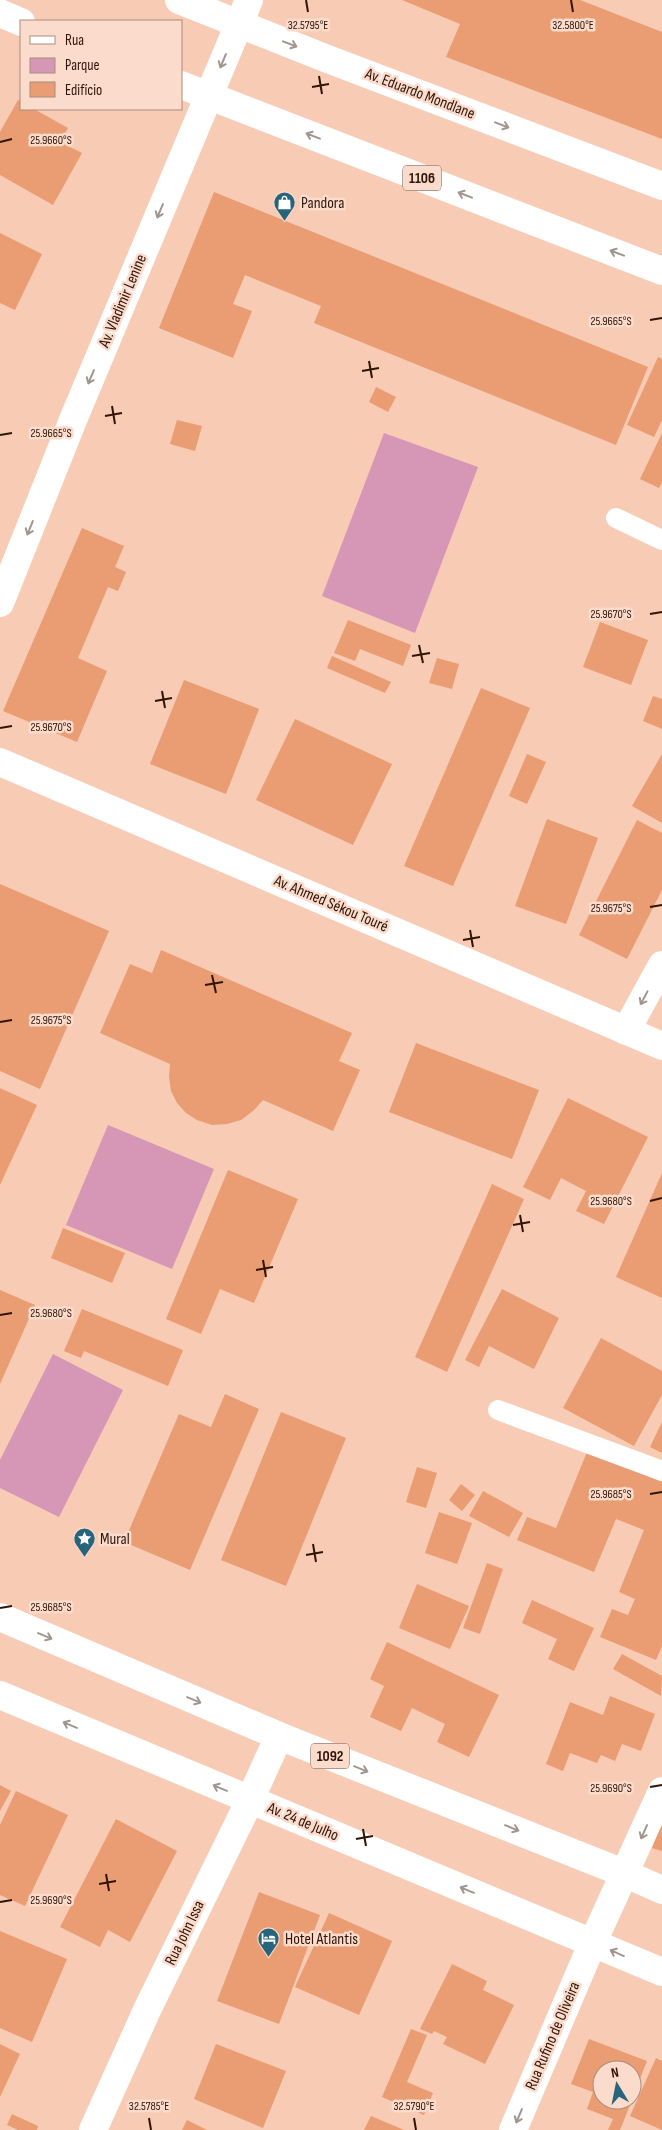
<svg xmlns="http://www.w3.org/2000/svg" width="662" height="2130" font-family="'Sofia Sans Condensed',sans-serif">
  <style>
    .green { fill: #d697b6 }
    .building { fill: #ea9c73 }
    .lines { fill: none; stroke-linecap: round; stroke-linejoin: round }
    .lane { stroke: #fff; stroke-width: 20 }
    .street { stroke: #fff; stroke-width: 28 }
    .secondary { stroke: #fff; stroke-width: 28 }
    .primary { stroke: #fff; stroke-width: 28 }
    .oneway { stroke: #a1968f }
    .ticks { fill: none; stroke: #2f1506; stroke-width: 2 }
    .labels { text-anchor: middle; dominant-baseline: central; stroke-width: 5; stroke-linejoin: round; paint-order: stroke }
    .shield { fill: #fadbcc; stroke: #6c5041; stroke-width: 1 }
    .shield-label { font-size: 15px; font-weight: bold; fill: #2f1506 }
    .street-label { font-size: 16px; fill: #2f1506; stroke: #fadbcc }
    .poi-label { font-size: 16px; fill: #2f1506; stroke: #fadbcc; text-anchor: start }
    .ticks-label { font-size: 12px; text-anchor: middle; fill: #2f1506; stroke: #fadbcc; stroke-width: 5; stroke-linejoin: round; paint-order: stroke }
  </style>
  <rect width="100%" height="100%" fill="#f8cbb4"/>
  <g class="green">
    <polygon points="384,433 478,467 415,633 322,596"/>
    <polygon points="108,1125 214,1169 172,1269 66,1225"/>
    <polygon points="53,1354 123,1390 59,1517 0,1488 0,1460"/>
  </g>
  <g class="building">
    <polygon points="402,0 580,0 662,32 662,139 446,57 460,24"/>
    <polygon points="18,100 21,101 21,109 34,109 68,128 60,142 82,153 53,205 0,175 0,132"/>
    <polygon points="214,192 648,367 616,445 314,323 321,306 245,275 233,304 252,311 233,358 159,328"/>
    <polygon points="0,233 42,254 15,310 0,303"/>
    <polygon points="658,357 662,359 662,420 654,437 627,425"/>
    <polygon points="376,387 396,397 388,412 369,402"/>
    <polygon points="177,420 202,426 195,451 170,444"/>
    <polygon points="662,433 662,482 659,488 640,479"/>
    <polygon points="82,528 124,546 115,567 126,572 118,591 108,587 78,658 107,671 77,742 3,711"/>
    <polygon points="348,620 411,645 403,666 360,649 355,661 334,653"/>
    <polygon points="600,622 648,640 631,685 583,667"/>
    <polygon points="332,656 391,682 385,693 327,668"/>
    <polygon points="437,658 459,664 452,689 429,683"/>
    <polygon points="184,680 259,709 226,794 150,764"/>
    <polygon points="481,688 530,708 453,886 404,866"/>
    <polygon points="653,696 662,699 662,729 643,721"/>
    <polygon points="295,719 392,764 353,845 256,800"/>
    <polygon points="527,754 546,762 527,804 509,796"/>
    <polygon points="662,754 662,823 632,806"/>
    <polygon points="547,819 598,838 566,924 515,906"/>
    <polygon points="637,820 662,833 662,890 627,959 579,935"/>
    <polygon points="0,884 109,931 40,1089 0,1071"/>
    <polygon points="161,950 352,1033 339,1061 360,1070 333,1131 263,1100 253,1111 241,1120 227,1124 212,1125 197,1120 186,1113 177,1103 171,1091 169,1077 170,1064 100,1033 130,964 152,973"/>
    <polygon points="416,1043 539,1090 512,1159 389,1112"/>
    <polygon points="0,1088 37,1105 0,1185"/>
    <polygon points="568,1098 648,1137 604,1224 576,1211 586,1191 561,1178 550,1200 523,1187"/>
    <polygon points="228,1170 298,1199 254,1303 220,1289 201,1334 166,1319"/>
    <polygon points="662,1173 662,1298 616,1277"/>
    <polygon points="492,1184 524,1199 447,1372 415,1357"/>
    <polygon points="63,1228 125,1253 112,1283 51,1258"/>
    <polygon points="502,1289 559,1318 534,1369 489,1346 479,1367 465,1360"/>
    <polygon points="0,1290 35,1305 0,1384"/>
    <polygon points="82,1309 183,1350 168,1386 84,1351 81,1358 64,1351"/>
    <polygon points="601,1338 662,1371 662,1395 634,1446 563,1408"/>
    <polygon points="225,1394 259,1409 190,1570 124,1542 179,1414 211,1427"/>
    <polygon points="281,1412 346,1438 286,1586 221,1560"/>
    <polygon points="662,1422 662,1453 650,1447"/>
    <polygon points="587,1452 662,1482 662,1646 656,1660 600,1637 612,1609 628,1615 635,1599 619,1592 644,1530 616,1519 594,1572 517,1540 527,1517 556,1528"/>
    <polygon points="417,1467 437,1473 426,1508 406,1502"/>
    <polygon points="461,1484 475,1495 462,1511 449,1500"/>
    <polygon points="483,1491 523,1513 509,1537 469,1516"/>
    <polygon points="439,1512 472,1523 457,1564 425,1553"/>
    <polygon points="487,1563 503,1569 480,1634 463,1628"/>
    <polygon points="417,1584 469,1606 450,1649 399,1628"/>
    <polygon points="532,1600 594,1628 574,1671 548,1659 557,1639 522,1623"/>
    <polygon points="387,1642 499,1695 469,1757 437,1742 445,1724 412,1708 401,1731 370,1717 384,1686 370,1679"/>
    <polygon points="622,1654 662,1676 661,1696 613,1669"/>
    <polygon points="610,1696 655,1714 641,1751 622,1744 615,1761 601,1755 597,1763 570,1753 563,1771 546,1764 570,1702 603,1715"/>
    <polygon points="0,1785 11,1791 0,1811"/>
    <polygon points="16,1791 68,1815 25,1906 0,1895 0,1825"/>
    <polygon points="662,1818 662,1851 652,1848"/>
    <polygon points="116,1819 177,1851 130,1942 108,1930 100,1947 60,1927"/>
    <polygon points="259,1892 320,1915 279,2024 217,2001"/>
    <polygon points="329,1913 392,1941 359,2015 295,1987"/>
    <polygon points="0,1931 67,1959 32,2042 0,2028"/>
    <polygon points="452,1964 487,1981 483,1990 514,2005 485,2064 443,2044 447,2037 434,2031 432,2034 420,2029"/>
    <polygon points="411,2029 427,2035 407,2082 433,2093 424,2115 382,2097"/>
    <polygon points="589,2039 647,2061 632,2099 632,2070 602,2070 602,2100 632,2100 620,2130 608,2130 613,2119 587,2109 593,2092 571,2084"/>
    <polygon points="0,2044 20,2054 0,2097"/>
    <polygon points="216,2044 286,2071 263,2128 194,2099"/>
    <polygon points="656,2058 662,2061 662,2130 630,2116"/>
    <polygon points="12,2114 38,2126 37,2130 18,2130 7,2125"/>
    <polygon points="371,2116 404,2130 364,2130"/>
    <polygon points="187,2120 207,2130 182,2130"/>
  </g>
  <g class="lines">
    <g class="lane">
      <polyline points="616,518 662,540"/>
      <polyline points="498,1410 662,1471"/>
    </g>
    <g class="street">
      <polyline points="0,762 662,1046"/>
      <polyline points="626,1031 662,965"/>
      <polyline points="93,2130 147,2010 250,1800 279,1736"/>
      <polyline points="513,2130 593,1942 662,1791"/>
    </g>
    <polyline class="secondary" points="0,603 73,420 249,0"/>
    <g class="primary">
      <polyline points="179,0 325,58 662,186"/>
      <polyline points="0,13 21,22"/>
      <polyline points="181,85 662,271"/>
      <polyline points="0,1617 279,1736 626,1874 662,1890"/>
      <polyline points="0,1695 662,1972"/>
    </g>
  </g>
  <defs><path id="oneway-shaft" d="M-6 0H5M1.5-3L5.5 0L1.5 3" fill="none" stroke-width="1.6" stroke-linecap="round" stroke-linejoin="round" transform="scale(1.25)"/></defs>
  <g class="oneway">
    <use href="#oneway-shaft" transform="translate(290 44) rotate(21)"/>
    <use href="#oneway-shaft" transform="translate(223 61) rotate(113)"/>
    <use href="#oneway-shaft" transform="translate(502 125) rotate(21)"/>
    <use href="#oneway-shaft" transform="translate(313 136) rotate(-159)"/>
    <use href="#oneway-shaft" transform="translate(465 195) rotate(-159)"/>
    <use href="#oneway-shaft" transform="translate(160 211) rotate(113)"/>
    <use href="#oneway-shaft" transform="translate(617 253) rotate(-159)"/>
    <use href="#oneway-shaft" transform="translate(91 377) rotate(113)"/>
    <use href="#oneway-shaft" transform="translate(30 528) rotate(112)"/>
    <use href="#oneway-shaft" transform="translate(644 998) rotate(118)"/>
    <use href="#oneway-shaft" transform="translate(45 1636) rotate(23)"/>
    <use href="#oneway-shaft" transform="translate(194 1700) rotate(23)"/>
    <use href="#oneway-shaft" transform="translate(70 1725) rotate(-157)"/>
    <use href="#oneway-shaft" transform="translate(361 1769) rotate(22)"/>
    <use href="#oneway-shaft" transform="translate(220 1788) rotate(-157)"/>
    <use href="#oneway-shaft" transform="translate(512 1828) rotate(22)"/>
    <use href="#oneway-shaft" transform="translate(644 1832) rotate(114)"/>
    <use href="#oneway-shaft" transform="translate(467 1890) rotate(-157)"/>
    <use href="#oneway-shaft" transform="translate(617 1953) rotate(-156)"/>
    <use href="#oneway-shaft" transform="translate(519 2116) rotate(113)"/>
  </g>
  <path class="ticks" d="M 306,0 L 308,12M 571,0 L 573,12M 319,76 L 322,94M 312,87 L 329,84M 0,142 L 12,139M 650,320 L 662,318M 369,361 L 372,378M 362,371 L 379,368M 112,406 L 115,424M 105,416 L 122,413M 0,435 L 12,433M 650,614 L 662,612M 419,645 L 423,663M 412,656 L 430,653M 162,691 L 165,708M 155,701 L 172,698M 0,728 L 12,726M 650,907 L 662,905M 470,930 L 473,947M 463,940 L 480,937M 212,975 L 216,993M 205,985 L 223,982M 0,1022 L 12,1020M 650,1201 L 662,1198M 520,1215 L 523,1232M 513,1225 L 530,1222M 263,1260 L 266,1277M 256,1270 L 273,1267M 0,1315 L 12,1313M 650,1494 L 662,1492M 313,1544 L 316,1562M 306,1555 L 323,1552M 0,1608 L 12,1606M 650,1787 L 662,1785M 363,1829 L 366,1846M 356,1839 L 373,1836M 106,1874 L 109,1891M 99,1884 L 116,1881M 0,1902 L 12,1900M 149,2118 L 151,2130M 414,2118 L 416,2130"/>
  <defs>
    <symbol id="shop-pin" viewBox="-11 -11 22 30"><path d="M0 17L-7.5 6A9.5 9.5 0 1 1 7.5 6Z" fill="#28647c" stroke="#fadbcc"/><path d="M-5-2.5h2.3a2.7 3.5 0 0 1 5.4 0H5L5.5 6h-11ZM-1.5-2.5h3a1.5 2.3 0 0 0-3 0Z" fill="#fff"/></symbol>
    <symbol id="sight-pin" viewBox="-11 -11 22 30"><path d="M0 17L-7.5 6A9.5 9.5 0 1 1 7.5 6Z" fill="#28647c" stroke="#fadbcc"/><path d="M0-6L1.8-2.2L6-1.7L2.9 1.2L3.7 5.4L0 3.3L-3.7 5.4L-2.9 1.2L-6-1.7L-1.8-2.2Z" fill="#fff"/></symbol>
    <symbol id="hotel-pin" viewBox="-11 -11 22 30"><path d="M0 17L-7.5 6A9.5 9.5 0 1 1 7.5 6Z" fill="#28647c" stroke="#fadbcc"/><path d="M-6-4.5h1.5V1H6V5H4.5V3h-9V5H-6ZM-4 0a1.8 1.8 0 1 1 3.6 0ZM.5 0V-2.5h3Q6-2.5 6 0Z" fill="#fff"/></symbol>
  </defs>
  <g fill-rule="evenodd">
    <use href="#shop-pin" x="272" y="190" width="25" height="34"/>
    <use href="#sight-pin" x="72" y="1526" width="25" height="34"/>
    <use href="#hotel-pin" x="256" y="1926" width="25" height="34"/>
  </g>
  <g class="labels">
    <g class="shield">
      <rect x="403" y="165.5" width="38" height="25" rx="4"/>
      <rect x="311" y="1743.5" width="38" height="25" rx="4"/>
    </g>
    <g class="shield-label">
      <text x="422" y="178">1106</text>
      <text x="330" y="1756">1092</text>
    </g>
    <g class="street-label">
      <text transform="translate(420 94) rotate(21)">Av. Eduardo Mondlane</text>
      <text transform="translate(123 301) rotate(-67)">Av. Vladimir Lenine</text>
      <text transform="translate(331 904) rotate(23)">Av. Ahmed Sékou Touré</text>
      <text transform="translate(303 1822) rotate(23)">Av. 24 de Julho</text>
      <text transform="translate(185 1933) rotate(-64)">Rua John Issa</text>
      <text transform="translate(553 2036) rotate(-67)">Rua Rufino de Oliveira</text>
    </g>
    <g class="poi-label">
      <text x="301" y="203">Pandora</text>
      <text x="100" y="1539">Mural</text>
      <text x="285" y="1939">Hotel Atlantis</text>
    </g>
  </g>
  <g class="ticks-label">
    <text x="308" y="29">32.5795°E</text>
    <text x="573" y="29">32.5800°E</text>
    <text x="51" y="144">25.9660°S</text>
    <text x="611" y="325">25.9665°S</text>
    <text x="51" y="437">25.9665°S</text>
    <text x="611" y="618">25.9670°S</text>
    <text x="51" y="731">25.9670°S</text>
    <text x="611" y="912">25.9675°S</text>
    <text x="51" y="1024">25.9675°S</text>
    <text x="611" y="1205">25.9680°S</text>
    <text x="51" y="1317">25.9680°S</text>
    <text x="611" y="1498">25.9685°S</text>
    <text x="51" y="1611">25.9685°S</text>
    <text x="611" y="1792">25.9690°S</text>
    <text x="51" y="1904">25.9690°S</text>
    <text x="149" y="2110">32.5785°E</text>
    <text x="414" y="2110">32.5790°E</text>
  </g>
  <rect x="20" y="20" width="162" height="90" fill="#fadbcc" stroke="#a98c7d"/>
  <rect x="30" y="36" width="25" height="8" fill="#ffffff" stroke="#a98c7d"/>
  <text x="65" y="45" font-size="15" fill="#2f1506">Rua</text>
  <rect x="30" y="58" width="25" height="15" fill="#d697b6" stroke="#a98c7d"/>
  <text x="65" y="70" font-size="15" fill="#2f1506">Parque</text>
  <rect x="30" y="82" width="25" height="15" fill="#ea9c73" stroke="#a98c7d"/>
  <text x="65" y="95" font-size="15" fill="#2f1506">Edifício</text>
  <g transform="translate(617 2085) rotate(350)"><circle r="24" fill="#fadbcc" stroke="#a98c7d"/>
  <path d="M0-4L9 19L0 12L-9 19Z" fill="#28647c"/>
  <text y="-8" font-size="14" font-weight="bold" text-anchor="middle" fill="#2f1506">N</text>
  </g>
</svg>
